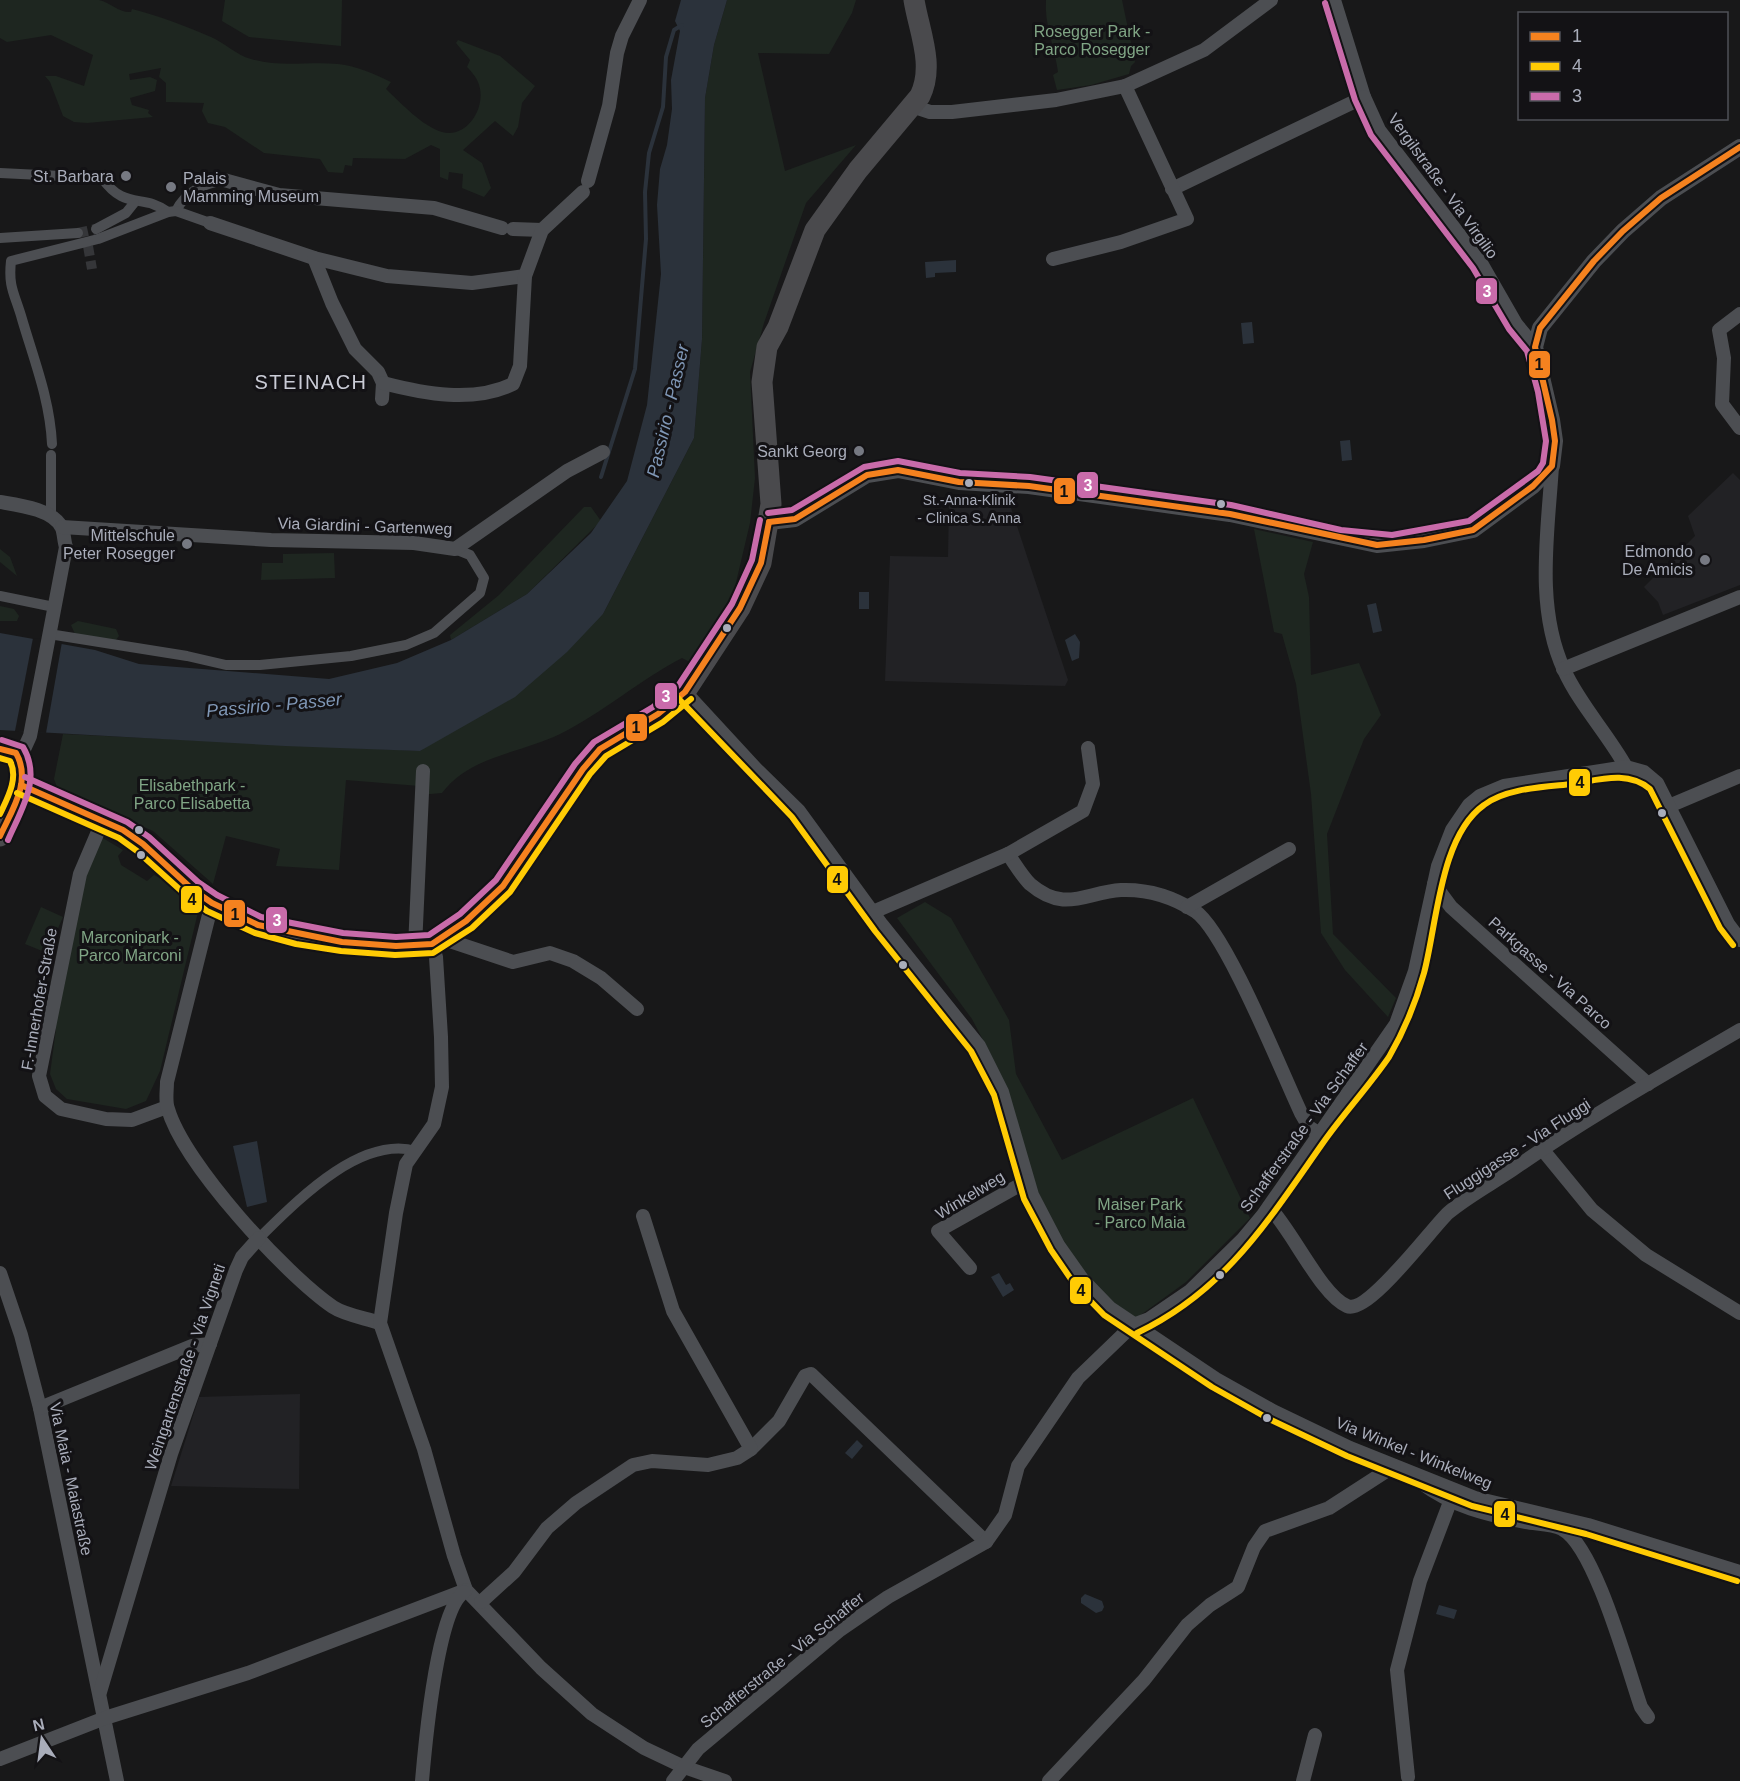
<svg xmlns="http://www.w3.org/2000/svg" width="1740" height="1781" font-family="Helvetica,sans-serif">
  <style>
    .built { fill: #222225 }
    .green { fill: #1e2620 }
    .water { fill: #2b323b }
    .pier { fill: #181819 }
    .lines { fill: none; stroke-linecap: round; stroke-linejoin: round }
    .stream { stroke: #2b323b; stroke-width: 4 }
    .pedestrian-tunnel { stroke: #353639; stroke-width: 10; stroke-dasharray: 10 5; stroke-linecap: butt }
    .pedestrian { stroke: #4c4e52; stroke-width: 10 }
    .minor { stroke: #4c4e52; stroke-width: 14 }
    .tertiary { stroke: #4c4e52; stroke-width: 16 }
    .primary { stroke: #4a4a4d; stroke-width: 21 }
    .bus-1-casing { stroke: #131215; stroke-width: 10 }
    .bus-2-casing { stroke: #131215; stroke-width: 10 }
    .bus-3-casing { stroke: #131215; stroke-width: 10 }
    .bus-1 { stroke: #f5821f; stroke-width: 6 }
    .bus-2 { stroke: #ffcb04; stroke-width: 6 }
    .bus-3 { stroke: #c96baa; stroke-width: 6 }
    .poi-dot { fill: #767982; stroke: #131215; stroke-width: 2 }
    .bus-dot { fill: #a9adba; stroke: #131215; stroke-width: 2 }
    .labels { text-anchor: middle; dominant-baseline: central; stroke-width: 6; stroke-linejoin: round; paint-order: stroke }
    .bus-label { font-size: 14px; fill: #a9adba; stroke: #131215 }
    .park-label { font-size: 16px; fill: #80a585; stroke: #131215 }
    .poi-label { font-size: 16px; fill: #a9adba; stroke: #131215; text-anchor: end }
    .street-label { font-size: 16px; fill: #a9adba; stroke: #131215 }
    .water-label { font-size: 18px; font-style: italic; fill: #7f97b6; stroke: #131215 }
    .quarter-label { font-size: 20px; letter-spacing: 1.5px; fill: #caccd6; stroke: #131215 }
    .line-badge { stroke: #131215; stroke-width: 2 }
    .badge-label { font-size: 16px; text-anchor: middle; font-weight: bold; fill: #fff }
    .pale-badge-label { font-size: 16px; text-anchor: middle; font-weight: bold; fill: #111 }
  </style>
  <rect width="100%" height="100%" fill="#181819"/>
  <g class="built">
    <polygon points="1733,473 1740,480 1740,585 1663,615 1658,602 1644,587 1695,536 1688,516"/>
    <polygon points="949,501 1009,502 1068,680 1065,686 885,681 890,556 948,557"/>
    <polygon points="300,1394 299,1489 171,1486 199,1397"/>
  </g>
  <g class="green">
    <path d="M 0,0 L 99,0 C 111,3 119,13 131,12 L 132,9 C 159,16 186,26 211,37 C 225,43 236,55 251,59 C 282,68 308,61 338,64 C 357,66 374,74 391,82 L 386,89 C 402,104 422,126 442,132 C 468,139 488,105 478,82 C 476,77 471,71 467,67 L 470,60 L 456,43 L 458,40 L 500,56 L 535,86 L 522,103 L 518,127 L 513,136 L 495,121 L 463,150 L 482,163 L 491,188 L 484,197 L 462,188 L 463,174 L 449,172 L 448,180 L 440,177 L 440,149 L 431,145 L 405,159 L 353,158 L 352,166 L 345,165 L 343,173 L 328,172 L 320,159 L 264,153 L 225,127 L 208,123 L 202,111 L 204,103 L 166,102 L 166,83 L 159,77 L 161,68 L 129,74 L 130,80 L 150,77 L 157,80 L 155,91 L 130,98 L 132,105 L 149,110 L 148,113 L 153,117 L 87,123 L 74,122 L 63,116 L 50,82 L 45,76 L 56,76 L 84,86 L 93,55 L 51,35 L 7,42 L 0,38 Z"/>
    <polygon points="225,0 342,0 341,46 249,37 222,21"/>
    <path d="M 727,0 L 856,0 L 852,13 L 829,54 L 758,53 L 785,171 L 856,145 L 806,203 L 764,323 L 750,372 L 755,478 L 750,523 L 734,591 L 692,663 L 682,658 C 639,680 603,713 560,734 C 519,754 471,755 442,793 L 419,795 L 419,786 L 346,780 L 339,870 L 276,866 L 280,849 L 226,836 L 213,884 L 153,831 L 57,787 L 54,779 L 63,734 L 420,751 L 603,614 L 694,438 L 702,339 L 705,98 L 714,45 Z"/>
    <path d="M 1046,0 L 1122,0 L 1135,62 L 1131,66 L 1129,74 L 1091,85 L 1057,90 L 1053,75 L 1058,72 C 1055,48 1044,24 1046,0 Z"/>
    <polygon points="584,507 591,507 601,521 527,594 451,640 450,635 499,595"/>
    <polygon points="1254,529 1313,542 1304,574 1309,597 1311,675 1359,663 1381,715 1364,739 1327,834 1333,934 1396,998 1388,1017 1345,970 1321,933 1311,794 1296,684 1282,634 1274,632"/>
    <polygon points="0,549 10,557 17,576 0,562"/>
    <polygon points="334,553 335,578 261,580 262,563 283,563 283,554"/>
    <polygon points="0,606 14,609 19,616 17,621 0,621"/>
    <polygon points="78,621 116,629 119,636 115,641 75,634 71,625"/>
    <polygon points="101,837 123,850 118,856 121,865 147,881 154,875 169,883 199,908 160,1071 146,1101 126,1109 67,1099 56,1089 50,1074 56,1029 53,1028 84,880"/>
    <polygon points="925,902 951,918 1009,1020 1016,1074 1062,1160 1193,1098 1250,1218 1186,1282 1131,1322 1084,1278 1036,1194 992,1057 972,1019 897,918"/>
    <polygon points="41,907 63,917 47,953 25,944"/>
  </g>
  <g class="water">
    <polygon points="681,0 727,0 714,45 705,98 702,339 694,438 603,614 567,652 515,697 420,751 285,746 0,730 0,633 95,650 139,664 329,679 397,663 451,640 527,594 591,533 627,481 647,405 661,274 657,205 660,169 667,145 672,109 671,80 680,31 675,21"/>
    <polygon points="956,260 956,272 935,273 935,277 926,278 925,262"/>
    <polygon points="1252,322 1254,343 1243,344 1241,323"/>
    <polygon points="1350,440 1352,460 1342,461 1340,441"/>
    <rect x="859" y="592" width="10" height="17"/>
    <polygon points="1376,603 1382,631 1373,633 1367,605"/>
    <polygon points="1075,634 1080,642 1079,658 1072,661 1065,640"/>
    <polygon points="257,1141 267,1202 247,1207 233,1146"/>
    <polygon points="999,1273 1006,1285 1010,1283 1014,1290 1003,1297 991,1277"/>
    <polygon points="857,1440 863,1446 852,1459 845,1453"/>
    <polygon points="1085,1594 1102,1601 1104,1607 1102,1611 1096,1613 1081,1603 1081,1598"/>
    <polygon points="1439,1605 1457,1610 1454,1619 1436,1614"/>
  </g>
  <polygon class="pier" points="33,638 62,642 46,733 15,731"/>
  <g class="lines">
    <polyline class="stream" points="601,477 635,369 646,239 645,192 649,153 663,107 666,57 674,30 682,25"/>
    <g class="pedestrian-tunnel">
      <polyline points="78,233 96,229"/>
      <polyline points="88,246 92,269"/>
    </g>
    <g class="pedestrian">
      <path d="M 0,173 L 102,178 C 125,211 143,193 168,212"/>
      <path d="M 176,211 C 186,191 203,184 224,180"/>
      <polyline points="96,229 126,213 134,203"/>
      <polyline points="0,238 78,233"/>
      <path d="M 52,444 C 50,400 34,360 22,319 C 15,294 8,288 11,261 L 98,239 L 168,212 L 176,211 L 210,223"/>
      <polyline points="51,517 51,455"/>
      <polyline points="0,596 54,607"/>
      <polyline points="49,634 187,656 226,665 260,665 351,656 406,645 434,633 480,593 484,578 470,555 455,549"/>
      <path d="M 259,1238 C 296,1202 360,1135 416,1151"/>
    </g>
    <g class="minor">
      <polyline points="1334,0 1364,97 1379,130 1481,263 1516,324 1535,347"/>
      <polyline points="912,106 930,112 952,112 1056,100 1125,86 1204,50 1271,0"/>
      <polyline points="224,180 279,195 434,208 502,228"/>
      <polyline points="588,181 609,106 617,53 622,36 640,0"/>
      <polyline points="1172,189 1364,97"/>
      <polyline points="210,223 314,258 387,276 472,283 525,276"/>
      <polyline points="513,229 542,230"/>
      <polyline points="314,258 332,303 355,349 378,372 383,383 382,399"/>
      <polyline points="1053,259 1121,242 1187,219 1125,86"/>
      <polyline points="1740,314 1719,330 1724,358 1722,404 1740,428"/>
      <path d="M 383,383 C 425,394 473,403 513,384 L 520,366 L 525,276 L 542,230 L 583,192"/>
      <path d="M 1552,466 C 1548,532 1535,607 1564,670 C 1580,705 1607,733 1626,767"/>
      <path d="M 0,502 C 18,505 53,509 62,528 C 64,533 64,541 66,547 L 30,736 L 20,758"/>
      <polyline points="62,527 271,540 414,543 455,549 567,471 603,452"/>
      <polyline points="1563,669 1740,597"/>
      <polyline points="685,692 756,769 799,811 882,925 979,1046 1002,1092 1032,1195 1058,1245 1082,1279 1110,1308 1216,1379 1273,1411 1350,1448 1475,1498 1588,1525 1740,1572"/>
      <polyline points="1669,806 1740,776"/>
      <polyline points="103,820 80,874 39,1076 45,1096 61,1109 106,1119 132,1120 167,1107"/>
      <path d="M 1008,854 C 1015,864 1022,876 1030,884 C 1065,914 1086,892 1121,890 C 1147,889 1173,897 1195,911 C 1226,932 1282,1073 1301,1113 L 1309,1127 L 1318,1133"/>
      <polyline points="1434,884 1451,907 1648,1084"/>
      <path d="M 212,903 L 167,1082 C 167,1091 165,1101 168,1109 C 184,1164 285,1274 333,1307 C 345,1315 365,1318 380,1323"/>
      <polyline points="1187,907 1289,849"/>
      <polyline points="873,912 1008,854 1083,811 1093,784 1088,748"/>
      <polyline points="446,937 450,941 513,962 550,953 573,961 601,978 637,1009"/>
      <polyline points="432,944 436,957 441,1037 442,1087 434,1124 406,1164 396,1213 380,1323 424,1449 454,1556 466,1590 541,1668 592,1714 644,1748 684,1767 725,1781"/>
      <polyline points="415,947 423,771"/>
      <polyline points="1542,1149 1592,1210 1646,1255 1740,1313"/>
      <path d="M 1269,1207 C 1292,1230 1321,1295 1347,1306 C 1368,1315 1432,1228 1448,1213 C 1467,1197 1491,1184 1512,1170 C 1585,1119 1663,1075 1740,1030"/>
      <polyline points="970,1268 938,1231 1027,1181"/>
      <polyline points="0,1273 21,1335 40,1408 117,1781"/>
      <polyline points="40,1408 192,1346 210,1344"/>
      <polyline points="751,1449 779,1421 805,1376 811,1374 986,1542"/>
      <path d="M 1420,1482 C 1453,1507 1487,1515 1526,1522 C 1537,1524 1553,1524 1562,1529 C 1595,1546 1628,1670 1641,1707 L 1648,1717"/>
      <polyline points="481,1602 514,1572 547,1528 576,1503 633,1465 652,1461 708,1465 737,1458 751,1449 673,1311 643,1216"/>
      <polyline points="100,1692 171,1454 236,1270 242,1257 259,1238"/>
      <polyline points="0,1759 105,1718 248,1673 466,1590"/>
      <polyline points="1408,1777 1397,1670 1420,1581 1450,1502"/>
      <path d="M 422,1781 C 425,1746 437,1610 464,1592"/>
      <polyline points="673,1781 698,1749 840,1630 888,1597 986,1542 1005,1515 1018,1466 1078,1378 1133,1325 1149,1319 1190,1291 1243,1239 1263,1215 1396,1024 1415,971 1438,866 1452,830 1469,805 1480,796 1504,786 1626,767 1644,772 1657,783 1728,924 1740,940"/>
      <polyline points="1049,1781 1144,1680 1187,1625 1210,1605 1238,1587 1254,1547 1265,1531 1329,1508 1394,1466"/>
      <polyline points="1303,1781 1315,1735"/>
    </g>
    <polyline class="tertiary" points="769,522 795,519 867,475 898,470 959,482 1029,486 1230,514 1377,545 1424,540 1473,530 1533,486 1552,466 1555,441 1552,420 1535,347 1540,328 1594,261 1623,231 1661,198 1740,147"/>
    <g class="primary">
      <path d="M 0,749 L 16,753 C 35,776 9,813 0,836"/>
      <path d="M 21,785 L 123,830 L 143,844 L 192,889 L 212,903 L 258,925 L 297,935 L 342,942 L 415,947 L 432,944 L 466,921 L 503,886 L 541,834 L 583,769 L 600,749 L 658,714 L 685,692 L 740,608 L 761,563 L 771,504 L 762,382 L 767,347 L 778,327 L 815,230 L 858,170 L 920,96 C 935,65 919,31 914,0"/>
    </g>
    <defs>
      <g id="bus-1">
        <polyline points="769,522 795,519 867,475 898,470 959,482 1029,486 1230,514 1377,545 1424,540 1473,530 1533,486 1552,466 1555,441 1552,420 1535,347 1540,328 1594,261 1623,231 1661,198 1740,147"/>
        <path d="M 0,749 L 16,753 C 32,781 12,810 0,836"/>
        <polyline points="21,785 123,830 143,844 192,889 212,903 258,925 342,942 396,946 432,944 466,921 503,886 583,769 600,749 658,714 685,692 740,608 761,563 769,522"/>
      </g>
      <g id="bus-2">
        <polyline points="678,698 792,817 875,931 971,1051 994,1095 1024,1199 1051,1250 1075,1285 1104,1315 1212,1387 1269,1419 1347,1456 1472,1506 1586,1534 1737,1581"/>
        <path d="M 0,758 L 10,761 C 19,778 7,799 0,814"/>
        <polyline points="17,793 119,838 137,851 187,896 207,911 255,933 296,944 341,951 395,955 433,953 472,928 510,892 590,774 606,756 663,722 691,699"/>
        <path d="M 1137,1333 C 1227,1290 1269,1219 1325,1140 C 1345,1112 1369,1086 1389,1057 C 1404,1031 1416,1002 1424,973 C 1437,924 1440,836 1484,805 C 1506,788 1545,787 1572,784 C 1599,780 1627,770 1650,789 L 1720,928 L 1733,945"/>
      </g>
      <g id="bus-3">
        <polyline points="768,513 792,510 864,467 898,461 960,473 1030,477 1231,505 1341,530 1392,535 1469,521 1538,471 1543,463 1546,441 1538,392 1527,351 1509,329 1473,268 1371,135 1355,100 1325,3"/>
        <path d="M 2,740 L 23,747 C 42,779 21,810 8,840"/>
        <polyline points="25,777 127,822 149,837 198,882 217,895 261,917 343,933 396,937 429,935 460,914 496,880 575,764 594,742 653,707 678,686 732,604 752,560 760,520"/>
      </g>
    </defs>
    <use href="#bus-1" class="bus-1-casing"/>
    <use href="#bus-2" class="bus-2-casing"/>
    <use href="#bus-3" class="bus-3-casing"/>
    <use href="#bus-1" class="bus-1"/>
    <use href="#bus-2" class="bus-2"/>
    <use href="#bus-3" class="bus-3"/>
  </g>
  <g class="poi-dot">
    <circle cx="126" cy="176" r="6"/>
    <circle cx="171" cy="187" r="6"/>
    <circle cx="859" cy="451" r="6"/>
    <circle cx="187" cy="544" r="6"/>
    <circle cx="1705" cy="560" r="6"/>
  </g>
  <g class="bus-dot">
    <circle cx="969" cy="483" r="5"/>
    <circle cx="1221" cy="504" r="5"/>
    <circle cx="727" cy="628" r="5"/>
    <circle cx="1662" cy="813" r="5"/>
    <circle cx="139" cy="830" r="5"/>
    <circle cx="141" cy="855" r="5"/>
    <circle cx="903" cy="965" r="5"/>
    <circle cx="1220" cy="1275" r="5"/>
    <circle cx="1267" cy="1418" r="5"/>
  </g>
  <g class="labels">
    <g class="bus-label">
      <text x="969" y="500">St.-Anna-Klinik<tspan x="969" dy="18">- Clinica S. Anna</tspan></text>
    </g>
    <g class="park-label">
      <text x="1092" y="31">Rosegger Park -<tspan x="1092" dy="18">Parco Rosegger</tspan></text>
      <text x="192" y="785">Elisabethpark -<tspan x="192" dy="18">Parco Elisabetta</tspan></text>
      <text x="130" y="937">Marconipark -<tspan x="130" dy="18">Parco Marconi</tspan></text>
      <text x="1140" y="1204">Maiser Park<tspan x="1140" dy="18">- Parco Maia</tspan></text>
    </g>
    <g class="poi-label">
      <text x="114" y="176">St. Barbara</text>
      <text x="183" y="178" text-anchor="start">Palais<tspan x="183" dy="18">Mamming Museum</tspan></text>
      <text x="847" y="451">Sankt Georg</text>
      <text x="175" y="535">Mittelschule<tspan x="175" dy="18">Peter Rosegger</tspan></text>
      <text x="1693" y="551">Edmondo<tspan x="1693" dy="18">De Amicis</tspan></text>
    </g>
    <g class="street-label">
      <text transform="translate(1443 186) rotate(54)">Vergilstraße - Via Virgilio</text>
      <text transform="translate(365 526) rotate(2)">Via Giardini - Gartenweg</text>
      <text transform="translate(1550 973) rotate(42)">Parkgasse - Via Parco</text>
      <text transform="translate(39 999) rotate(-80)">F.-Innerhofer-Straße</text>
      <text transform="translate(1304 1127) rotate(-54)">Schafferstraße - Via Schaffer</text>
      <text transform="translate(1517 1149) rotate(-33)">Fluggigasse - Via Fluggi</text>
      <text transform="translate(970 1195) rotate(-31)">Winkelweg</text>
      <text transform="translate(185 1367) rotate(-71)">Weingartenstraße - Via Vigneti</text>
      <text transform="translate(1414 1453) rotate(22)">Via Winkel - Winkelweg</text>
      <text transform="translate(71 1479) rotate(78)">Via Maia - Maiastraße</text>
      <text transform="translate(782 1660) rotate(-39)">Schafferstraße - Via Schaffer</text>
    </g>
    <g class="water-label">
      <text transform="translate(668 411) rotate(-77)">Passirio - Passer</text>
      <text transform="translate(274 705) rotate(-5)">Passirio - Passer</text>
    </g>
    <g class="quarter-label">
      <text x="311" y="382">STEINACH</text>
    </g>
  </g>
  <g class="line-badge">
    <rect x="1475" y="277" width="23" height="28" rx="6" fill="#c96baa"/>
    <rect x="1528" y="350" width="23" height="29" rx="6" fill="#f5821f"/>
    <rect x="1076" y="471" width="23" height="28" rx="6" fill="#c96baa"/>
    <rect x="1053" y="477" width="23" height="28" rx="6" fill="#f5821f"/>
    <rect x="654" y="682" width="24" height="28" rx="6" fill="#c96baa"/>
    <rect x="625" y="713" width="23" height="29" rx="6" fill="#f5821f"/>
    <rect x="1568" y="768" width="23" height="29" rx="6" fill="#ffcb04"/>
    <rect x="826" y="865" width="23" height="29" rx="6" fill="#ffcb04"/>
    <rect x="180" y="885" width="23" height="29" rx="6" fill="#ffcb04"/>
    <rect x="223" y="899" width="23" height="29" rx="6" fill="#f5821f"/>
    <rect x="265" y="906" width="23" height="28" rx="6" fill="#c96baa"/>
    <rect x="1069" y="1276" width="23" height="29" rx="6" fill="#ffcb04"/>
    <rect x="1493" y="1500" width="23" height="28" rx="6" fill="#ffcb04"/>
  </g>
  <g class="badge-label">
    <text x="1487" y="297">3</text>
    <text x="1088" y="491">3</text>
    <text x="666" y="702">3</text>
    <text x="277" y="926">3</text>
  </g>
  <g class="pale-badge-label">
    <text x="1539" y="370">1</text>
    <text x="1064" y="497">1</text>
    <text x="636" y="733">1</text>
    <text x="1580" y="788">4</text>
    <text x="837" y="885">4</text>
    <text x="192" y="905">4</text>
    <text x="235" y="920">1</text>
    <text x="1081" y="1296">4</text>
    <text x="1505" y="1520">4</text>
  </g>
  <rect x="1518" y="12" width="210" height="108" fill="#131215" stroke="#4f5057" stroke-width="1.5"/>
  <rect x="1530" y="32" width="30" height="9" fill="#f5821f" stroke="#4f5057" stroke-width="1.5"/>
  <text x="1572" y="42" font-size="18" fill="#a9adba">1</text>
  <rect x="1530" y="62" width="30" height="9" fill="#ffcb04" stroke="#4f5057" stroke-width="1.5"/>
  <text x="1572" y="72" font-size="18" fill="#a9adba">4</text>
  <rect x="1530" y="92" width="30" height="9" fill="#c96baa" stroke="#4f5057" stroke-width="1.5"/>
  <text x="1572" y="102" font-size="18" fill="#a9adba">3</text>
  <g transform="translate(42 1739) rotate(347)" stroke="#131215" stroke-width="4.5" paint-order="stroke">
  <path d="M0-4.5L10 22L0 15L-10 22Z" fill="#a9adba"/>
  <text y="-9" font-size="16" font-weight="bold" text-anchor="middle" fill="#a9adba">N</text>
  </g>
</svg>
